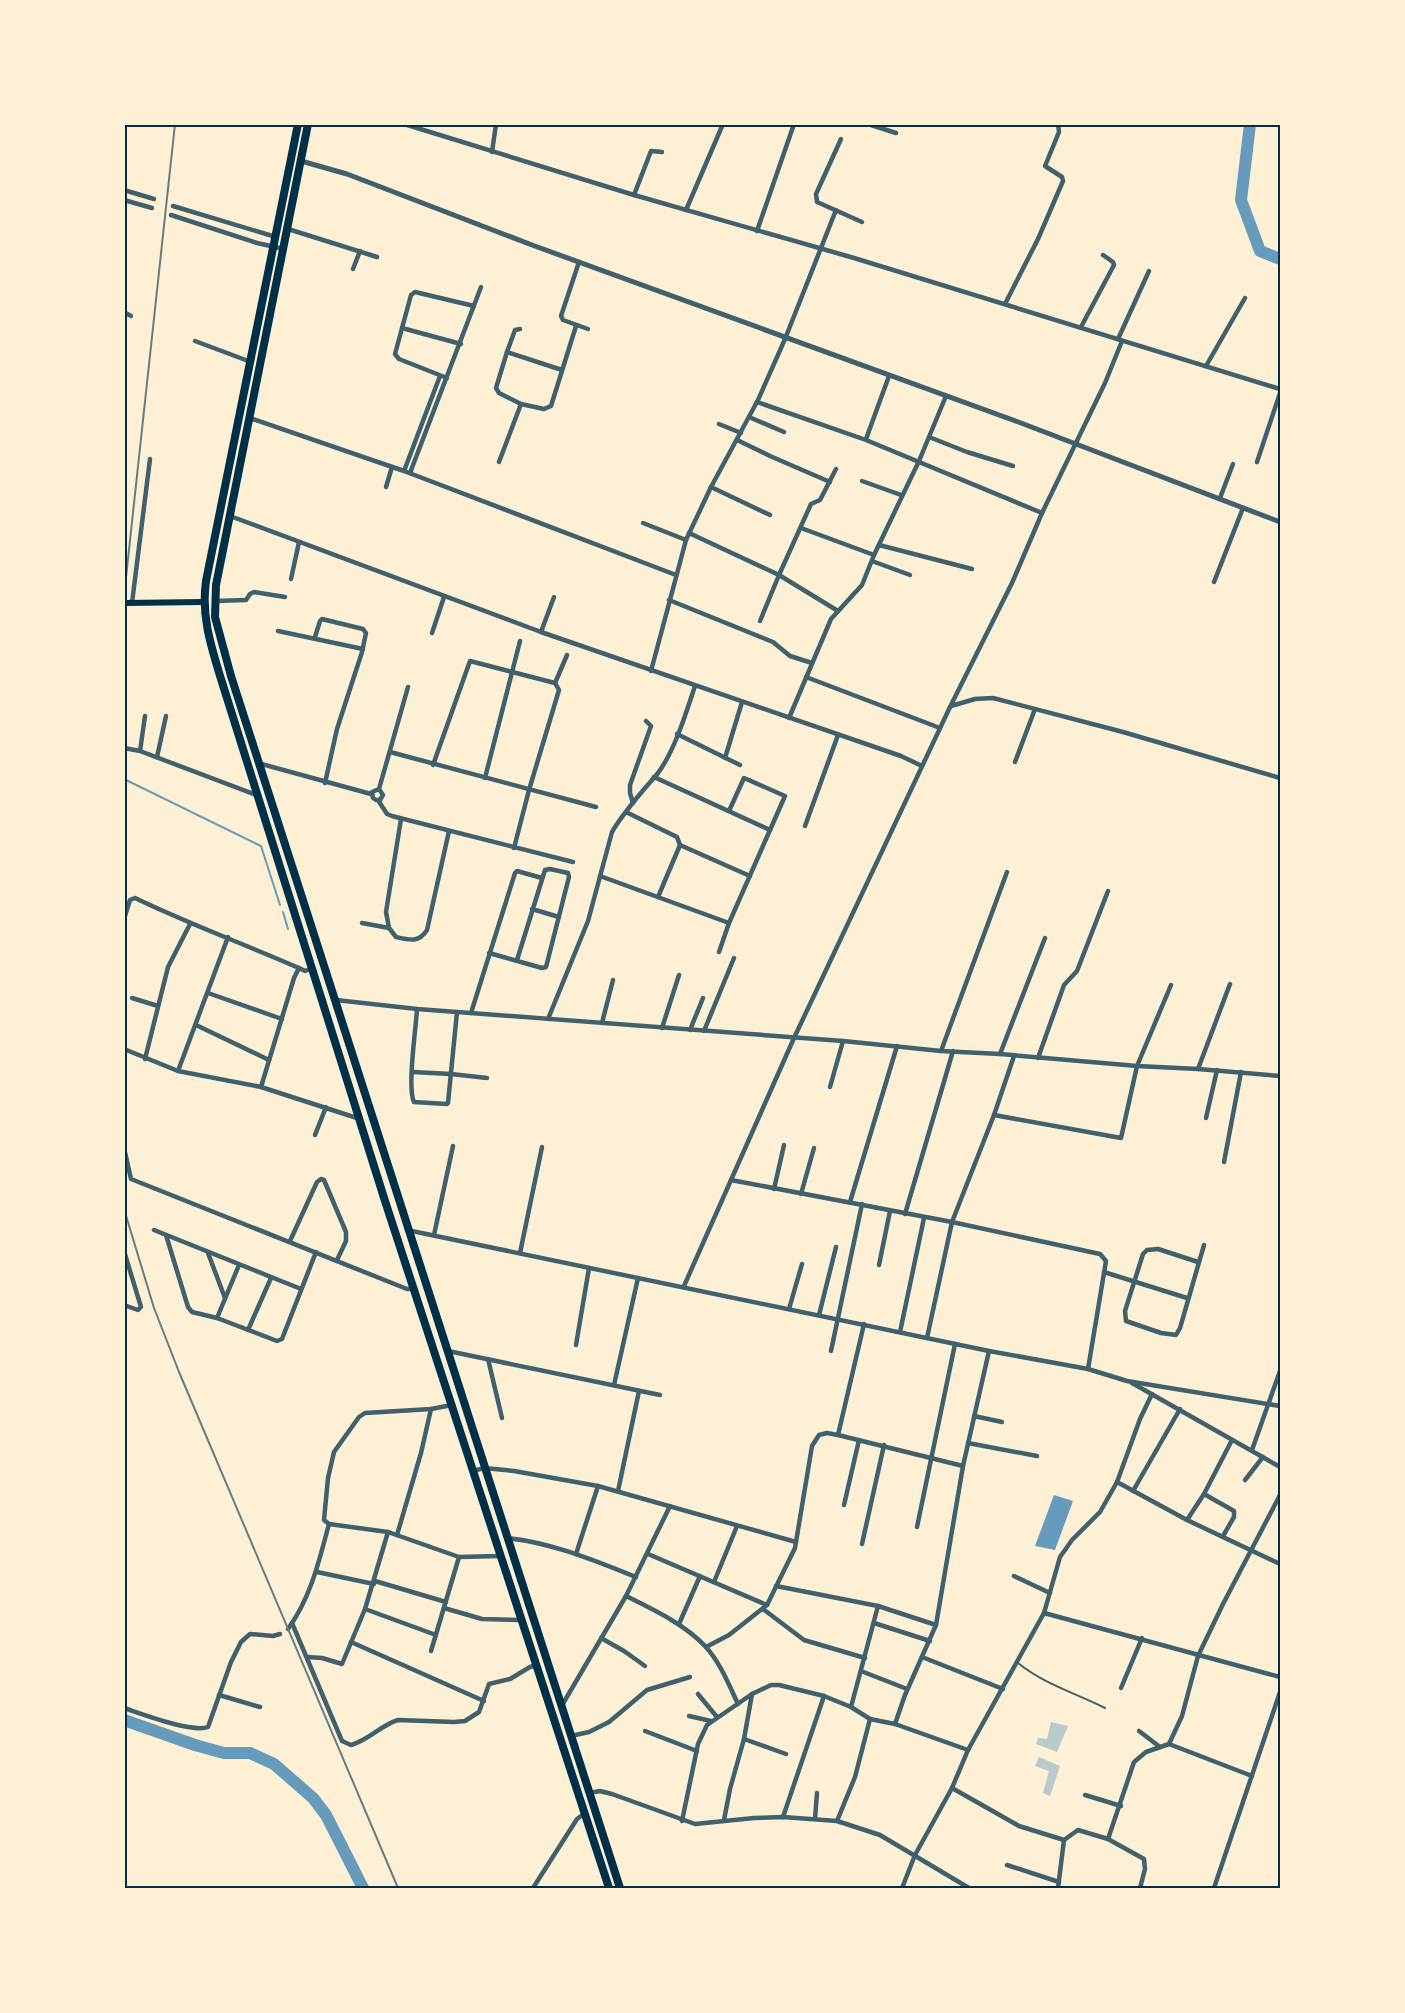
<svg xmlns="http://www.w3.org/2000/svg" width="1405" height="2013" font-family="Inter,sans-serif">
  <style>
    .green { fill: #b9caca }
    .water { fill: #669bbc }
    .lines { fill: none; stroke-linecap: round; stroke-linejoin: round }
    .stream { stroke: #669bbc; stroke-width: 2 }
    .river { stroke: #669bbc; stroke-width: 12 }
    .service { stroke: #3f606c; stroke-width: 2 }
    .minor { stroke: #3f606c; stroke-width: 4.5 }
    .tertiary { stroke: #3f606c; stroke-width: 5 }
    .secondary { stroke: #003049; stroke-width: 6 }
    .trunk { stroke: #003049; stroke-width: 8 }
    .rail { stroke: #657d81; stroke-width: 2 }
    .neatline { fill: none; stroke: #003049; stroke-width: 2 }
  </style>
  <rect width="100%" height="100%" fill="#fdf0d5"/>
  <g class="green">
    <polygon points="1051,1722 1068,1726 1057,1752 1036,1744 1038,1738 1047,1739"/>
    <polygon points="1039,1757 1060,1766 1050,1796 1043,1793 1049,1771 1035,1766"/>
  </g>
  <polygon class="water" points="1054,1495 1073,1501 1055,1550 1035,1546"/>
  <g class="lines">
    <g class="stream">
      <polyline points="124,779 261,846 280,905"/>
      <polyline points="283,912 288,929"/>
    </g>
    <g class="river">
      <polyline points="1250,124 1241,200 1260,251 1280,259"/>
      <polyline points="124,1720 195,1745 224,1753 250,1753 274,1764 313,1798 326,1815 363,1888"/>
    </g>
    <path class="service" d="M 1018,1663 C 1044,1684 1075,1693 1105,1708"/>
    <g class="minor">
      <polyline points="404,124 634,195 854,258 1280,389"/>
      <polyline points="868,124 896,133"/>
      <polyline points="841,139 816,194 817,202 862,222"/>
      <polyline points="492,152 496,124"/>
      <polyline points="124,190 154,199"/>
      <polyline points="634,195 651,151 662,152"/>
      <polyline points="124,200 152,208"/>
      <polyline points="173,206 276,237"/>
      <polyline points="686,210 723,124"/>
      <polyline points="171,215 257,243 284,249"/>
      <polyline points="288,229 377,257"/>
      <polyline points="757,231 794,124"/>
      <polyline points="579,262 561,316 563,320 588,329"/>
      <polyline points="353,269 360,251"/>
      <polyline points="1005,304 1038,239 1063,181 1062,177 1045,166 1059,132 1058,124"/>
      <polyline points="124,312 131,316"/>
      <polyline points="1081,327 1114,265 1113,262 1103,255"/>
      <polyline points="402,328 461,344"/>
      <polyline points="520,329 515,330 507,352 562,370"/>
      <polyline points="1118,339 1149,271"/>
      <polyline points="195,341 251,362"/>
      <polyline points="507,352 496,388 499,393 521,404"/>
      <polyline points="1206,366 1245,298"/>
      <polyline points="447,378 399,359 395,354 411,295 415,292 474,306"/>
      <polyline points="757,402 866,440 1042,513"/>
      <polyline points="749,417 784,432"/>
      <polyline points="250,418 404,471 676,575"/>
      <polyline points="719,424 741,433"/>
      <polyline points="929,437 967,452 1013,466"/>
      <polyline points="866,439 889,376"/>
      <polyline points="737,440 770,456 830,482"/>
      <polyline points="499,462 521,404 544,409 551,406 576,326"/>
      <polyline points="1257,462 1280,393"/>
      <polyline points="836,469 820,500 811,504 779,575 838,611"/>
      <polyline points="404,471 440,376"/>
      <polyline points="410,473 481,287"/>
      <polyline points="862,481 901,495"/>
      <polyline points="386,487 392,467"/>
      <polyline points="711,487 770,515"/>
      <polyline points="1220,498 1233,464"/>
      <polyline points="230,516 541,632 901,756 922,766"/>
      <polyline points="643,523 686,540"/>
      <polyline points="801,528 874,555"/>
      <polyline points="689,533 779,575 760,621"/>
      <polyline points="879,545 972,569"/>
      <polyline points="872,561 910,575"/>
      <polyline points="291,579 299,542"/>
      <polyline points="1214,582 1243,508"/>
      <polyline points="669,600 773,642 790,656 812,663"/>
      <polyline points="214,601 246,600 250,594 254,592 285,597"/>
      <polyline points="132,603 150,459"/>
      <polyline points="278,631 363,649"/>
      <polyline points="541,632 554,597"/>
      <polyline points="432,633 444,597"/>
      <polyline points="315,637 320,621 322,619 363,629 366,633 362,652 337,729 325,783"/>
      <polyline points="651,671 686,540 711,487 758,400 785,339 836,210"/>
      <polyline points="806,677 940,728"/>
      <polyline points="951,706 975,699 993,698 1123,732 1280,778"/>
      <polyline points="789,718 831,619 862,585 874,555 919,461 946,396"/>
      <polyline points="677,734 740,765"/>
      <polyline points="124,748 140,751 259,796"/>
      <polyline points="140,751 145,716"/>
      <polyline points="390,752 596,807"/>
      <polyline points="157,757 166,716"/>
      <polyline points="725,758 742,702"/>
      <polyline points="1015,762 1035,709"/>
      <polyline points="258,763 371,794"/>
      <polyline points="433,765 470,661 555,683"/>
      <polyline points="654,777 770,830"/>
      <polyline points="485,778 520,641"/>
      <polyline points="379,789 383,795 380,800 376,800 373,798 372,792 379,789 408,687"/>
      <polyline points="378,800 387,814 392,816 573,862"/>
      <polyline points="633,803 630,793 630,785 651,726 646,721"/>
      <polyline points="626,812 677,837 680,845"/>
      <path d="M 401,819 L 386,912 L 389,928 L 396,937 C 409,940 419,943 427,930 L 449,831"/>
      <polyline points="805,826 838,735"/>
      <polyline points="514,848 529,790 559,690 555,683 567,655"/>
      <polyline points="600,876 729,923"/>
      <polyline points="658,897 680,845 750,876"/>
      <polyline points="532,909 559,917"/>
      <path d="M 124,919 L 130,900 L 135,898 C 189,924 244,944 299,968"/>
      <polyline points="362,923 389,928"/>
      <polyline points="719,952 729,923 785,796 744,778 729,811"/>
      <polyline points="489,953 542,968 546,967 569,877 568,873 550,869 545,870 517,960"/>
      <polyline points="208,993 282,1019"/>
      <polyline points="132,998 158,1006"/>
      <polyline points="336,1000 417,1009 843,1041 941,1051 1000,1054 1137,1066 1198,1069 1280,1076"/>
      <path d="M 417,1009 C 416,1028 407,1088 414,1102 L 447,1104 L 448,1103 L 457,1012"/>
      <polyline points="471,1013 515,873 517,871 542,878"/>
      <path d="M 548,1019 L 588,921 L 612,832 C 625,810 642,792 658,773 C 675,750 686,713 695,686"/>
      <polyline points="602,1023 613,980"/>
      <polyline points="196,1025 269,1060"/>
      <polyline points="662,1028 679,975"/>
      <polyline points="690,1030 703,998"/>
      <polyline points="704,1031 734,958"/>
      <polyline points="124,1049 178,1071 261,1087 360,1119"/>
      <polyline points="941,1051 1007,872"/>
      <polyline points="1000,1054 1045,938"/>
      <polyline points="1038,1058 1064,985 1077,971 1108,891"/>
      <polyline points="145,1059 168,967 190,924"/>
      <polyline points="1198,1069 1230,984"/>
      <polyline points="178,1071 228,937"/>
      <polyline points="413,1072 451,1074 487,1078"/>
      <polyline points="261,1087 294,978 299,968 305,971 313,968"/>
      <polyline points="830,1087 843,1041"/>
      <polyline points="994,1115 1121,1138 1137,1066 1171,985"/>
      <polyline points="1206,1118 1217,1070"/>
      <polyline points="315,1135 326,1107"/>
      <polyline points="124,1148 131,1179 407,1289 414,1289"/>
      <polyline points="1224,1162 1241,1072"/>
      <polyline points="731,1180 952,1222 1100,1254 1106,1261 1088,1369"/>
      <polyline points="774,1189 784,1145"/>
      <polyline points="801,1194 814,1148"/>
      <polyline points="850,1202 897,1046"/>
      <polyline points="905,1214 953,1051"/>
      <polyline points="154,1230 301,1289"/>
      <polyline points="407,1230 989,1351 1088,1369 1127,1381 1280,1406"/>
      <polyline points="166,1235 188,1307 192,1312 217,1318 277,1341 282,1339 316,1252"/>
      <polyline points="434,1235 453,1146"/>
      <polyline points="290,1241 317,1182 321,1179 324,1180 346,1232 346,1241 337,1260"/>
      <polyline points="124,1251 141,1307 138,1310 124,1305"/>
      <polyline points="208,1253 225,1298"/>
      <polyline points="520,1253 542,1147"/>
      <polyline points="1198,1262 1158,1249 1147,1250 1143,1254 1125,1311 1126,1321 1161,1333 1176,1335 1180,1328 1204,1245"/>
      <polyline points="879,1265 890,1211"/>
      <polyline points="1104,1272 1187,1298"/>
      <polyline points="684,1286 794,1038 950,707 1012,583 1042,513 1105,383 1122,341"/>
      <polyline points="789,1309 802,1264"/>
      <polyline points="819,1315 836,1247"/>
      <polyline points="217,1318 239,1265"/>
      <polyline points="248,1330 271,1278"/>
      <polyline points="900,1332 924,1218"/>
      <polyline points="927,1338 952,1222 994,1115 1014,1056"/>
      <polyline points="576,1345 589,1268"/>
      <polyline points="448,1351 660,1395"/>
      <polyline points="831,1351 862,1204"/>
      <polyline points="488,1359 502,1418"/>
      <polyline points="1132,1383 1280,1467"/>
      <polyline points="614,1385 638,1278"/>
      <polyline points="452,1405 431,1409 365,1413 359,1417 334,1452 328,1478 324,1520 329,1524 388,1532 459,1557 500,1556"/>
      <polyline points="974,1416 1002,1422"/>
      <polyline points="838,1435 864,1324"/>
      <polyline points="968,1443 1037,1456"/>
      <polyline points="1252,1450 1280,1371"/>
      <polyline points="473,1471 484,1468 514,1471 598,1486 796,1542"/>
      <polyline points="1245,1480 1263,1457"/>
      <polyline points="1117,1482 1187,1520 1280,1564"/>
      <polyline points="618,1491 639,1391"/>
      <polyline points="1133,1491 1180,1409"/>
      <polyline points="1204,1494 1234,1511 1234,1517 1223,1536"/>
      <polyline points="844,1505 859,1440"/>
      <polyline points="1187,1520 1204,1494 1232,1440"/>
      <polyline points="917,1527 955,1344"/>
      <polyline points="397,1535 421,1453 431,1409"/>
      <path d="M 507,1538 C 553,1543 593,1560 636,1577"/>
      <polyline points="862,1544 884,1445"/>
      <polyline points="576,1554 598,1486"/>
      <polyline points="648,1554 767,1605"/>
      <polyline points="317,1572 374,1584"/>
      <polyline points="1014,1576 1050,1593"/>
      <polyline points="375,1581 446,1602"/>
      <polyline points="714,1582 737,1526"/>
      <polyline points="776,1586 878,1606 936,1625"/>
      <path d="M 626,1596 C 654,1610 684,1624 705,1646 C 720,1662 729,1685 738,1704"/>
      <polyline points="444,1608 482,1619 522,1620"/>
      <polyline points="365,1609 436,1635"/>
      <polyline points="763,1609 804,1640 865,1658"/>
      <polyline points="1044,1613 1280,1677"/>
      <path d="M 292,1623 L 342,1741 L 351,1745 C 369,1740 381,1725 398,1720 L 454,1722 L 465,1721 L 479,1712 L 489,1684 L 510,1679 L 530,1667 L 536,1665"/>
      <polyline points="874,1623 930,1641"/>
      <polyline points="679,1624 700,1576"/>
      <path d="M 288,1629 C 311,1597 319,1561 329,1524"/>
      <polyline points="601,1638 624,1651 645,1666"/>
      <polyline points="351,1642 484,1701"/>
      <polyline points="706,1647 729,1635 767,1605 795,1548 812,1446 819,1435 827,1433 838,1435 963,1466"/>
      <polyline points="431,1651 459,1557"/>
      <polyline points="307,1657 322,1658 342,1664 365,1609 388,1532"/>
      <polyline points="922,1657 1003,1689"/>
      <polyline points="861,1671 907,1689"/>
      <polyline points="1121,1688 1142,1638"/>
      <polyline points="698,1694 717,1717"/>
      <polyline points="219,1695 260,1707"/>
      <polyline points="561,1707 626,1596 670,1506"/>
      <polyline points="851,1707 878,1606"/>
      <path d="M 124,1708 C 142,1714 192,1733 208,1727 L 231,1662 L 241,1642 L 250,1634 L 273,1636 L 280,1634"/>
      <polyline points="689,1716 711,1721"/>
      <polyline points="895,1724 905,1695 936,1625 963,1466 989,1351"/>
      <polyline points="645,1731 697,1751"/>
      <polyline points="1139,1731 1160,1747"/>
      <polyline points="571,1736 589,1732 609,1722 647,1690 690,1677"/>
      <polyline points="744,1739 786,1754"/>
      <polyline points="1169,1744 1252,1776"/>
      <polyline points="952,1788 1019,1826 1064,1840 1078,1830 1108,1839 1144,1859 1145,1869 1140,1888"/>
      <polyline points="589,1793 600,1791 612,1794 695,1824 754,1818 783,1817 837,1821 880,1835 969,1888"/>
      <polyline points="1085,1795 1121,1806"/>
      <polyline points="783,1817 824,1696"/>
      <polyline points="815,1819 817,1793"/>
      <polyline points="724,1820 730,1789 744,1739 752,1694"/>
      <polyline points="682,1821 698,1744 707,1725 752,1694 771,1685 779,1685 824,1696 851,1707 870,1719 895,1724 968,1750"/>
      <polyline points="837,1821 855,1777 870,1719"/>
      <polyline points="1108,1839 1134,1762 1146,1752 1169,1744 1182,1716 1198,1656 1223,1604 1280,1495"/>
      <polyline points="1007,1865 1059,1882"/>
      <polyline points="533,1888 577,1819 585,1813"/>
      <polyline points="902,1888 915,1855 952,1788 968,1750 1044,1613 1060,1557 1072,1540 1100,1512 1117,1482 1140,1419 1152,1394"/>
      <polyline points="1058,1888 1064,1840"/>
      <polyline points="1214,1888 1280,1692"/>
    </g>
    <polyline class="tertiary" points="301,161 347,174 532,245 1021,423 1280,522"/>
    <polyline class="secondary" points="124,603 204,602"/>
    <g class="trunk">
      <path d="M 298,124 L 206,581 C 201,616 211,646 221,679 L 385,1201 L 609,1888"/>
      <polyline points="308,124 216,585 215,617 231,676 620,1888"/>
    </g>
    <g class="rail">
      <polyline points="124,596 175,124"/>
      <polyline points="124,1209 154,1308 179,1372 398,1888"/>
    </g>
  </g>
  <rect width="1405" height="2013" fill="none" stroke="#fdf0d5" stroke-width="252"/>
  <rect x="126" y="126" width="1153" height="1761" class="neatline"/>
</svg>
